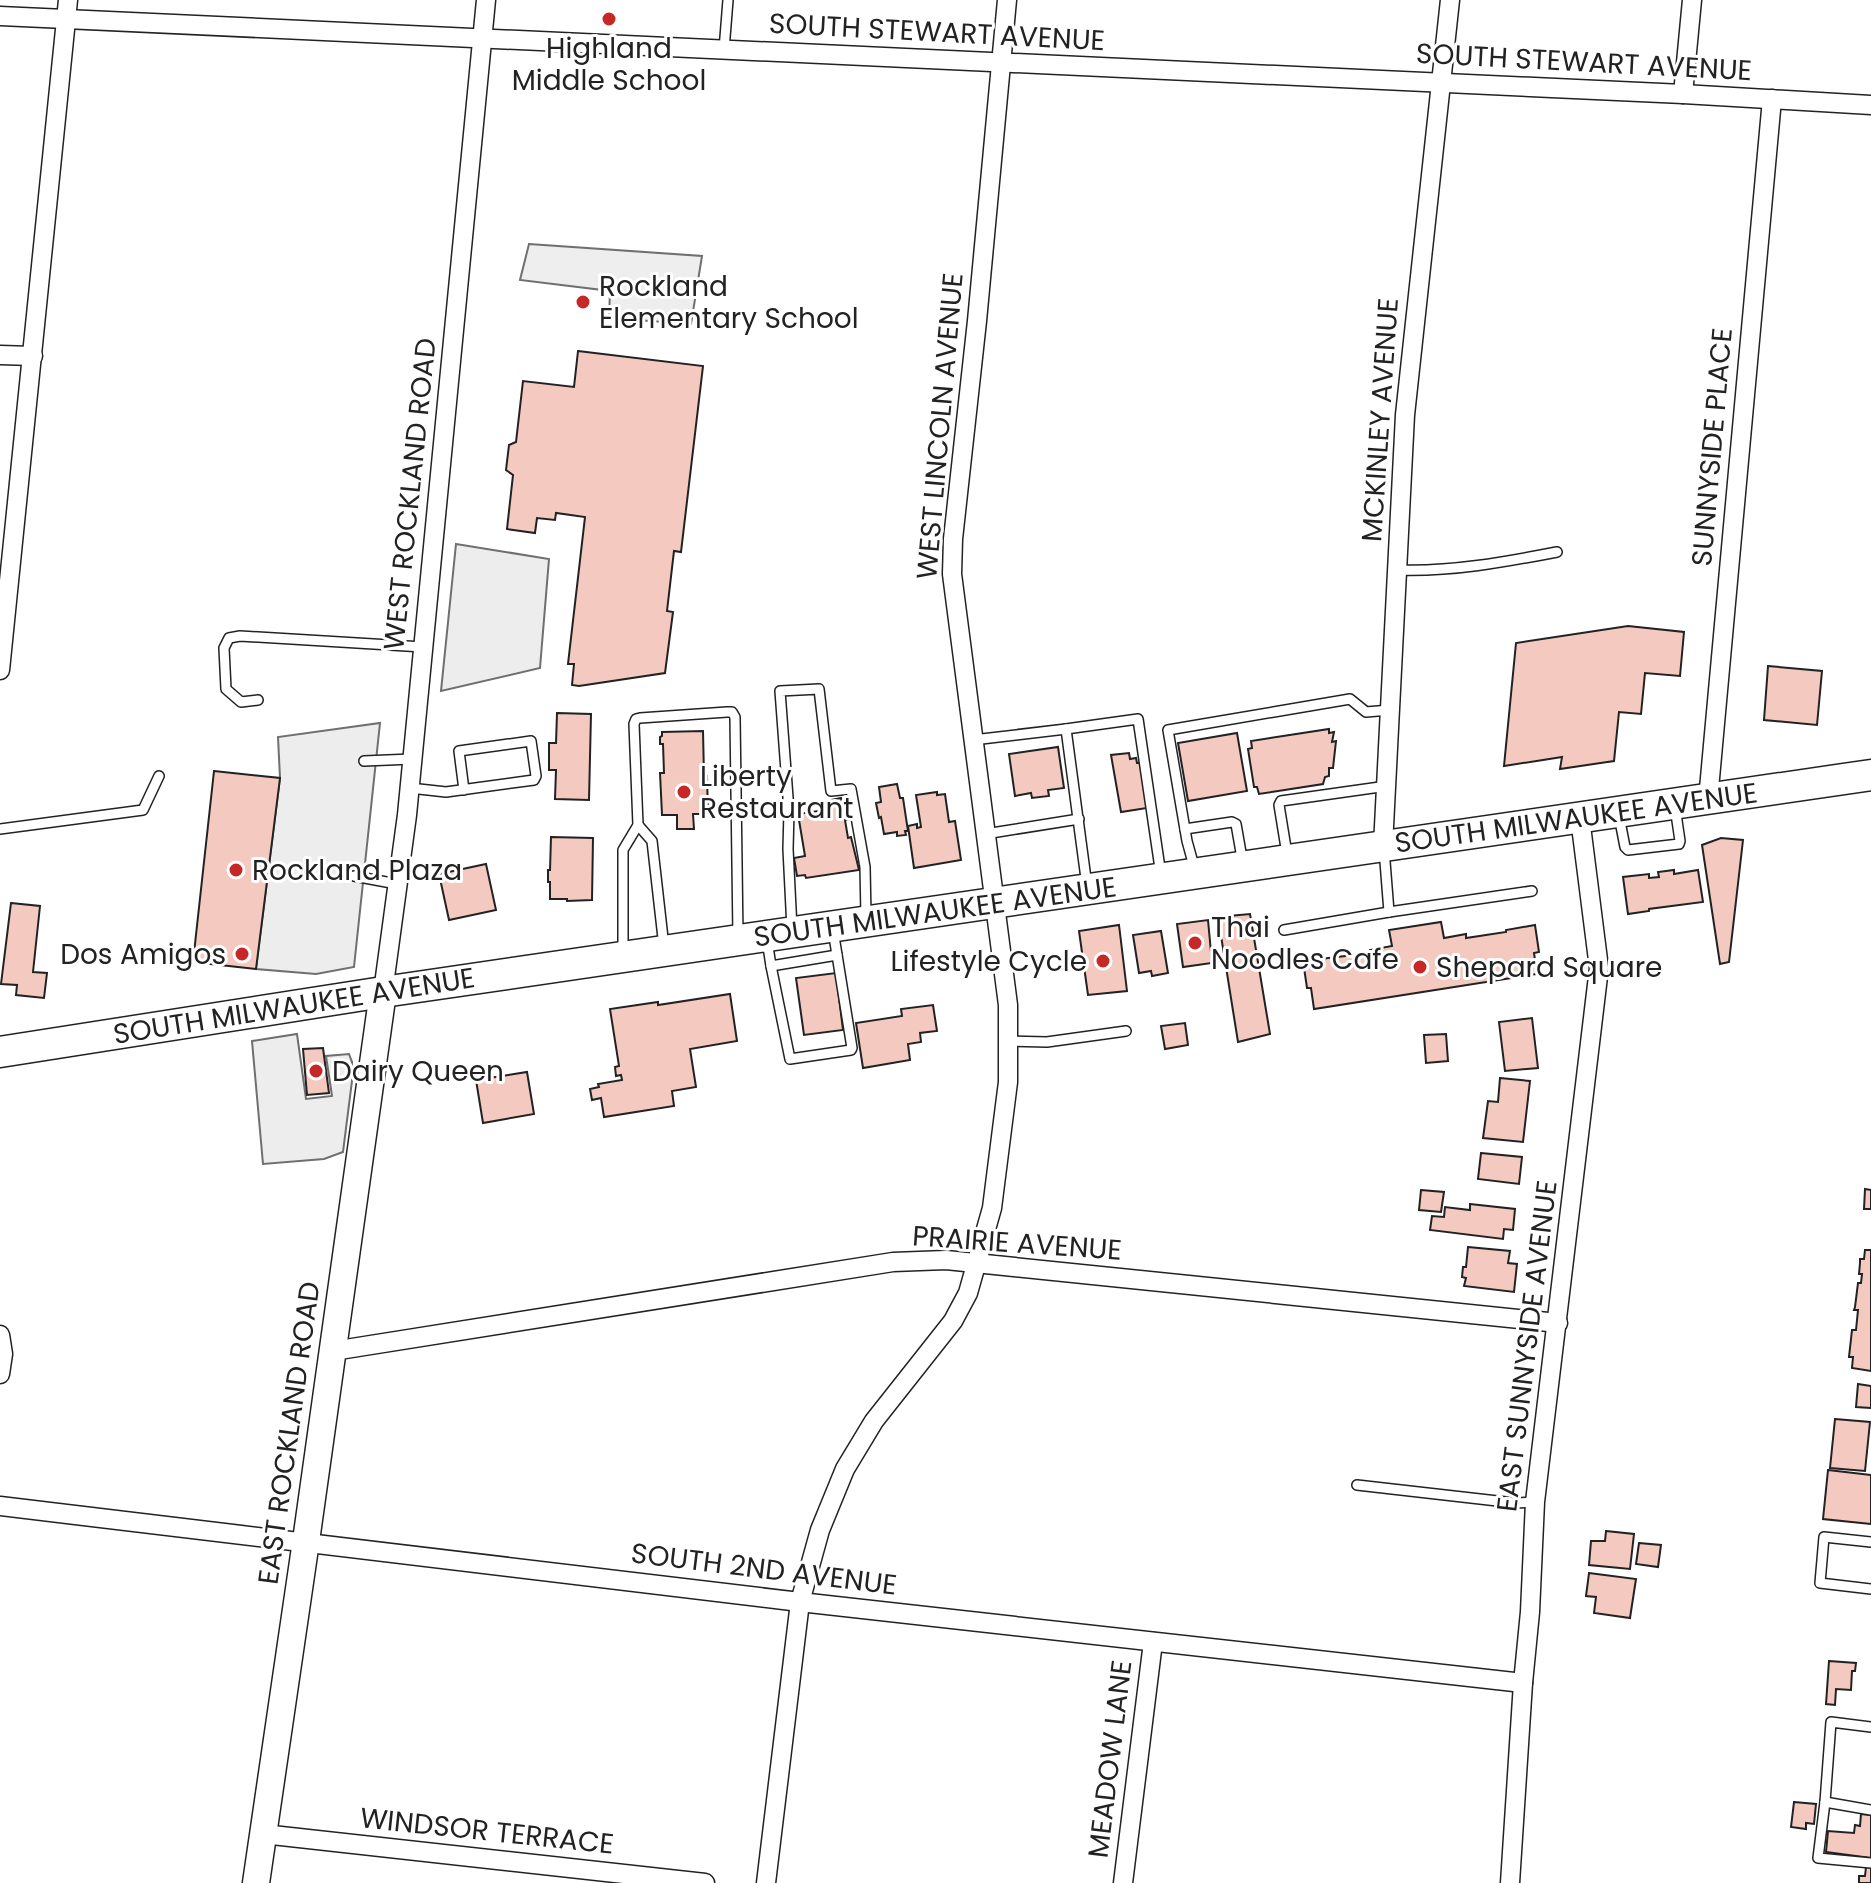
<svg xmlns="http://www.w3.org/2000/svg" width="1871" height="1883" font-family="Poppins,sans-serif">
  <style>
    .green { fill: #eee; stroke: #6f6f6f; stroke-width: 2 }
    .parking { fill: #ededed; stroke: #6f6f6f; stroke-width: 2 }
    .building { fill: #f3c9c0; stroke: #222; stroke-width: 2 }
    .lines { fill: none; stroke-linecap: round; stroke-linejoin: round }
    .lane-casing { stroke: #222; stroke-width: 12 }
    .street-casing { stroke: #222; stroke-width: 21 }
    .secondary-casing { stroke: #222; stroke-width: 29 }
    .primary-casing { stroke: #222; stroke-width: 33 }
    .lane { stroke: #fff; stroke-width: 9 }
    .street { stroke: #fff; stroke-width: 18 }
    .secondary { stroke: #fff; stroke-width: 26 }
    .primary { stroke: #fff; stroke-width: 30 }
    .poi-dot { fill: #c62828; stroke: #fff; stroke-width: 3 }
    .labels { text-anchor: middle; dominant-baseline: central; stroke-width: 6; stroke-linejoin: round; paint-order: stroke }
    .street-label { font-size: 28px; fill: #222; stroke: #fff }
    .poi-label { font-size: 28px; fill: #222; stroke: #fff; text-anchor: start }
  </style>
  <rect width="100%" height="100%" fill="#fff"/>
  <polygon class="green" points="529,244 702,256 691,324 609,318 610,291 520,280"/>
  <g class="parking">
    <polygon points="456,544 549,559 540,668 441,691"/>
    <polygon points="380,723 354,967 316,974 256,969 280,778 278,737"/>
    <polygon points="297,1034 306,1099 332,1096 326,1056 349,1054 352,1062 352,1081 343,1152 324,1159 263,1164 252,1041"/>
  </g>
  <g class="building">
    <polygon points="578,351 703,366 681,552 674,551 667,611 673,612 665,673 579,686 572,685 574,664 568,664 585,517 556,513 555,520 537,518 535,533 507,529 513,475 506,470 509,445 516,442 523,381 574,387"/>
    <polygon points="1628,626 1684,632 1680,676 1645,673 1641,714 1619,712 1614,761 1560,769 1562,757 1504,766 1516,643"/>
    <polygon points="1768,666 1822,671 1817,725 1764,720"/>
    <polygon points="557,713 591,714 589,800 555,799 556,770 549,770 549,743 556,743"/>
    <polygon points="1329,729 1329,733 1334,732 1332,742 1336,741 1333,768 1329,768 1329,776 1325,777 1323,784 1259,794 1257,787 1254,787 1248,749 1252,748 1251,741"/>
    <polygon points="703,731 704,776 707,776 708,814 693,814 694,829 677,829 677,815 662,815 660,773 664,773 663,744 660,744 660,737 662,736 662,732"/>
    <polygon points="1237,733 1247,791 1188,801 1178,743"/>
    <polygon points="1058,747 1064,788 1048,790 1049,796 1032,798 1031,793 1015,796 1009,754"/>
    <polygon points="1129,753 1130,759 1136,758 1137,763 1140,763 1147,808 1121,812 1111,755"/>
    <polygon points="214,771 280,778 256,969 193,962"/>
    <polygon points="897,784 900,798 903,798 908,831 905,831 906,835 897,836 897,832 884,834 881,817 879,818 876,803 881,802 879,787"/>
    <polygon points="937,792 937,795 945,794 949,822 955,821 961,860 914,868 908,826 917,824 917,828 921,827 916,795"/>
    <polygon points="841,798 843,812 848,811 850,820 845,820 848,838 851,837 859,870 806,878 805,875 797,876 794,858 805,856 798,814 832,809 831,800"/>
    <polygon points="551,837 593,838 592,900 567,901 567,899 550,899 550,882 548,882 548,870 550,870"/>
    <polygon points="1721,838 1743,840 1729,962 1720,964 1702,845"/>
    <polygon points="486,864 496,910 449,920 439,874"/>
    <polygon points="1674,870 1674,874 1698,870 1703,902 1649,909 1649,911 1628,914 1623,877 1649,874 1649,878 1659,877 1658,872"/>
    <polygon points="11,903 40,906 33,972 47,973 44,998 16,995 17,985 1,984"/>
    <polygon points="1250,914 1270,1034 1238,1042 1218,917"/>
    <polygon points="1208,920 1212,963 1183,967 1177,924"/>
    <polygon points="1441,922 1444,938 1466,934 1466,938 1506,932 1506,930 1535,925 1539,952 1534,953 1537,974 1314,1009 1311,988 1307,988 1303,961 1370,953 1370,950 1392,946 1389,930"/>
    <polygon points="1119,925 1127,991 1088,995 1079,931"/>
    <polygon points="1161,931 1168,973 1152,976 1151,971 1139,973 1133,935"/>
    <polygon points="836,973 843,1030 804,1035 796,978"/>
    <polygon points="730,994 737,1041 690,1049 696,1087 672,1091 674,1106 604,1117 601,1098 592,1100 590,1089 599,1087 598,1084 622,1080 621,1075 616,1076 615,1067 619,1066 610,1009 658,1002 658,1005"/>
    <polygon points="933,1005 937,1031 920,1033 921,1042 908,1044 910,1060 863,1068 856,1023 902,1016 901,1009"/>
    <polygon points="1532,1018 1538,1068 1505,1071 1499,1022"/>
    <polygon points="1185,1023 1188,1045 1165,1049 1161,1026"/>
    <polygon points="1446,1034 1448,1061 1426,1063 1424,1035"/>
    <polygon points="323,1048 329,1093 307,1095 303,1049"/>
    <polygon points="527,1072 534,1114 483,1123 476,1080"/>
    <polygon points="1500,1078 1530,1081 1523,1142 1483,1138 1488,1101 1498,1102"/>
    <polygon points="1481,1153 1522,1157 1519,1184 1478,1179"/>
    <polygon points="1865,1189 1871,1190 1871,1209 1864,1209"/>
    <polygon points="1421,1190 1444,1192 1441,1212 1419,1210"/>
    <polygon points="1470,1204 1515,1209 1513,1230 1504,1229 1503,1239 1430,1230 1432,1216 1444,1217 1445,1207 1470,1210"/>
    <polygon points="1468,1247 1510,1251 1508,1263 1517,1264 1514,1292 1464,1286 1466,1278 1462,1277 1463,1267 1466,1267"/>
    <polygon points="1865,1250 1871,1250 1871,1371 1852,1368 1853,1357 1849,1357 1852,1330 1856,1330 1858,1310 1854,1310 1855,1307 1858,1283 1861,1283 1862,1274 1859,1274 1860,1263 1860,1259 1864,1259"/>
    <polygon points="1858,1384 1871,1386 1871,1408 1856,1407"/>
    <polygon points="1835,1419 1870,1422 1865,1471 1830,1468"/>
    <polygon points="1828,1470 1871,1475 1871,1524 1823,1519"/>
    <polygon points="1606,1531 1634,1534 1630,1569 1589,1565 1591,1541 1605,1541"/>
    <polygon points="1639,1543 1661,1545 1658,1567 1636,1564"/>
    <polygon points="1589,1573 1636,1579 1630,1618 1594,1613 1596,1597 1586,1596"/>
    <polygon points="1829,1661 1856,1663 1855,1671 1852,1671 1851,1690 1836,1689 1835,1705 1826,1704"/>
    <polygon points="1794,1802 1816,1804 1814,1824 1806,1823 1806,1829 1791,1827"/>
    <polygon points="1861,1814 1871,1815 1871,1858 1826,1852 1828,1831 1854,1833 1855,1825 1860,1826"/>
    <polygon points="1866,1867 1871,1867 1871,1883 1859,1883 1859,1876 1865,1876"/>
  </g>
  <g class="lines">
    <defs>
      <g id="lane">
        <polyline points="724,50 728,0"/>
        <path d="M 1397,570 C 1451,572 1505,562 1557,552"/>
        <polyline points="258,700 241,702 226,689 224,648 229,638 240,636 423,647"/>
        <polyline points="1066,729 1138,719 1161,875"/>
        <polyline points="973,740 1066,729 1087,886"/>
        <polyline points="364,761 412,759"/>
        <polyline points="410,788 446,792 534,780 536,776 531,741 459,751 464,790"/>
        <polyline points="1619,816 1625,847 1628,850 1679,844 1680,841 1675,807"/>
        <polyline points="638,825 652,841 664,947"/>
        <polyline points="0,829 143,810 159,776"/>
        <polyline points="1185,829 1232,822 1236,824 1243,864"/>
        <polyline points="985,834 1079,819"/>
        <polyline points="1287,854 1279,805 1281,801 1387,786"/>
        <polyline points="1195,870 1187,841 1168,730 1350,699 1366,712 1390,710"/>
        <polyline points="354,876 397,884"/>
        <polyline points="1389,912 1532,891"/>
        <polyline points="792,929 788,849 789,811 780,691 819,689 831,791 851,789 865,867 866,916"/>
        <polyline points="1284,930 1389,912 1384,849"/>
        <polyline points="767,940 771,966 837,955"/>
        <polyline points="623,954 623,850 638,825 634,724 636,719 640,718 727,712 732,712 735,717 738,937"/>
        <polyline points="771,966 790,1059 851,1050 852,1048 833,930"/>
        <polyline points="1008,1041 1047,1042 1126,1031"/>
        <polyline points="1357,1485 1515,1503 1535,1502"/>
        <polyline points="1871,1542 1824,1537 1820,1583 1871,1589"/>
        <polyline points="1871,1727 1831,1722 1825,1802 1871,1810"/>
        <polyline points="1825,1802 1818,1858 1871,1863"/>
      </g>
      <g id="street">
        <polyline points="0,16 1683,94 1871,105"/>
        <polyline points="1683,94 1692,0"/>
        <polyline points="0,355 33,356"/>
        <polyline points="0,670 68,0"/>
        <polyline points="1708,800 1772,99"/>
        <polyline points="1383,846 1405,415 1450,0"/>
        <polyline points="383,992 407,815 486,0"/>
        <polyline points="0,1335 3,1354 0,1374"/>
        <polyline points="333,1351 893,1262 946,1260 1558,1323"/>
        <polyline points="0,1506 800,1602 1523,1683"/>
        <polyline points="263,1834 705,1883"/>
        <polyline points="766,1883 800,1602 820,1530 845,1469 874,1421 953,1321 968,1293 992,1208 1008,1082 1008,1005 952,574 953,539 977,321 1007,0"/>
        <polyline points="1123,1883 1153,1642"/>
        <polyline points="1510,1883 1523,1683 1530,1612 1535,1502 1599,968 1580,818"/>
      </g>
      <polyline id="secondary" points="256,1883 306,1541 383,992"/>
      <polyline id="primary" points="0,1052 383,992 1871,775"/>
    </defs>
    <use href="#lane" class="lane-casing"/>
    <use href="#street" class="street-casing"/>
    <use href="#secondary" class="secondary-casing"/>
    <use href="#primary" class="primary-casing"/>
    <use href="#lane" class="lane"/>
    <use href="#street" class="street"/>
    <use href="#secondary" class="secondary"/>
    <use href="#primary" class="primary"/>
  </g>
  <g class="poi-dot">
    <circle cx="609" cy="19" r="8"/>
    <circle cx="583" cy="302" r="8"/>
    <circle cx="684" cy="792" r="8"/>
    <circle cx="236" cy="870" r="8"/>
    <circle cx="1195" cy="943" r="8"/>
    <circle cx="242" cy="954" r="8"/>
    <circle cx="1103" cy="961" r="8"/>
    <circle cx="1420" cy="967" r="8"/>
    <circle cx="316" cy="1071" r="8"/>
  </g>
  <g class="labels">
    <g class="street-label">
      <text transform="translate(937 32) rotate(3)">SOUTH STEWART AVENUE</text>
      <text transform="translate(1584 62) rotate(3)">SOUTH STEWART AVENUE</text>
      <text transform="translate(1380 420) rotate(-86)">MCKINLEY AVENUE</text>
      <text transform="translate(940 426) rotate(-85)">WEST LINCOLN AVENUE</text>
      <text transform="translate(1712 447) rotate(-85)">SUNNYSIDE PLACE</text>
      <text transform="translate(410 494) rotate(-84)">WEST ROCKLAND ROAD</text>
      <text transform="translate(1576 818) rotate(-8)">SOUTH MILWAUKEE AVENUE</text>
      <text transform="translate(935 912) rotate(-8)">SOUTH MILWAUKEE AVENUE</text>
      <text transform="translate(294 1006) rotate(-9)">SOUTH MILWAUKEE AVENUE</text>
      <text transform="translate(1017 1243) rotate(4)">PRAIRIE AVENUE</text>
      <text transform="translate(1527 1346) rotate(-83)">EAST SUNNYSIDE AVENUE</text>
      <text transform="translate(289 1433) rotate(-82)">EAST ROCKLAND ROAD</text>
      <text transform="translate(764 1569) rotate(7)">SOUTH 2ND AVENUE</text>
      <text transform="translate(1110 1759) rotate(-83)">MEADOW LANE</text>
      <text transform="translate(487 1831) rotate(6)">WINDSOR TERRACE</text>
    </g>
    <g class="poi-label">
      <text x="609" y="48" text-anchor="middle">Highland<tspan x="609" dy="32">Middle School</tspan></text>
      <text x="599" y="286">Rockland<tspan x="599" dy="32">Elementary School</tspan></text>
      <text x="700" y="776">Liberty<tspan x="700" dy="32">Restaurant</tspan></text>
      <text x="252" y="870">Rockland Plaza</text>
      <text x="1211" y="927">Thai<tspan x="1211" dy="32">Noodles Cafe</tspan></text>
      <text x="226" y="954" text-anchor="end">Dos Amigos</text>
      <text x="1087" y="961" text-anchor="end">Lifestyle Cycle</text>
      <text x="1436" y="967">Shepard Square</text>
      <text x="332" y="1071">Dairy Queen</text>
    </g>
  </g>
</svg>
